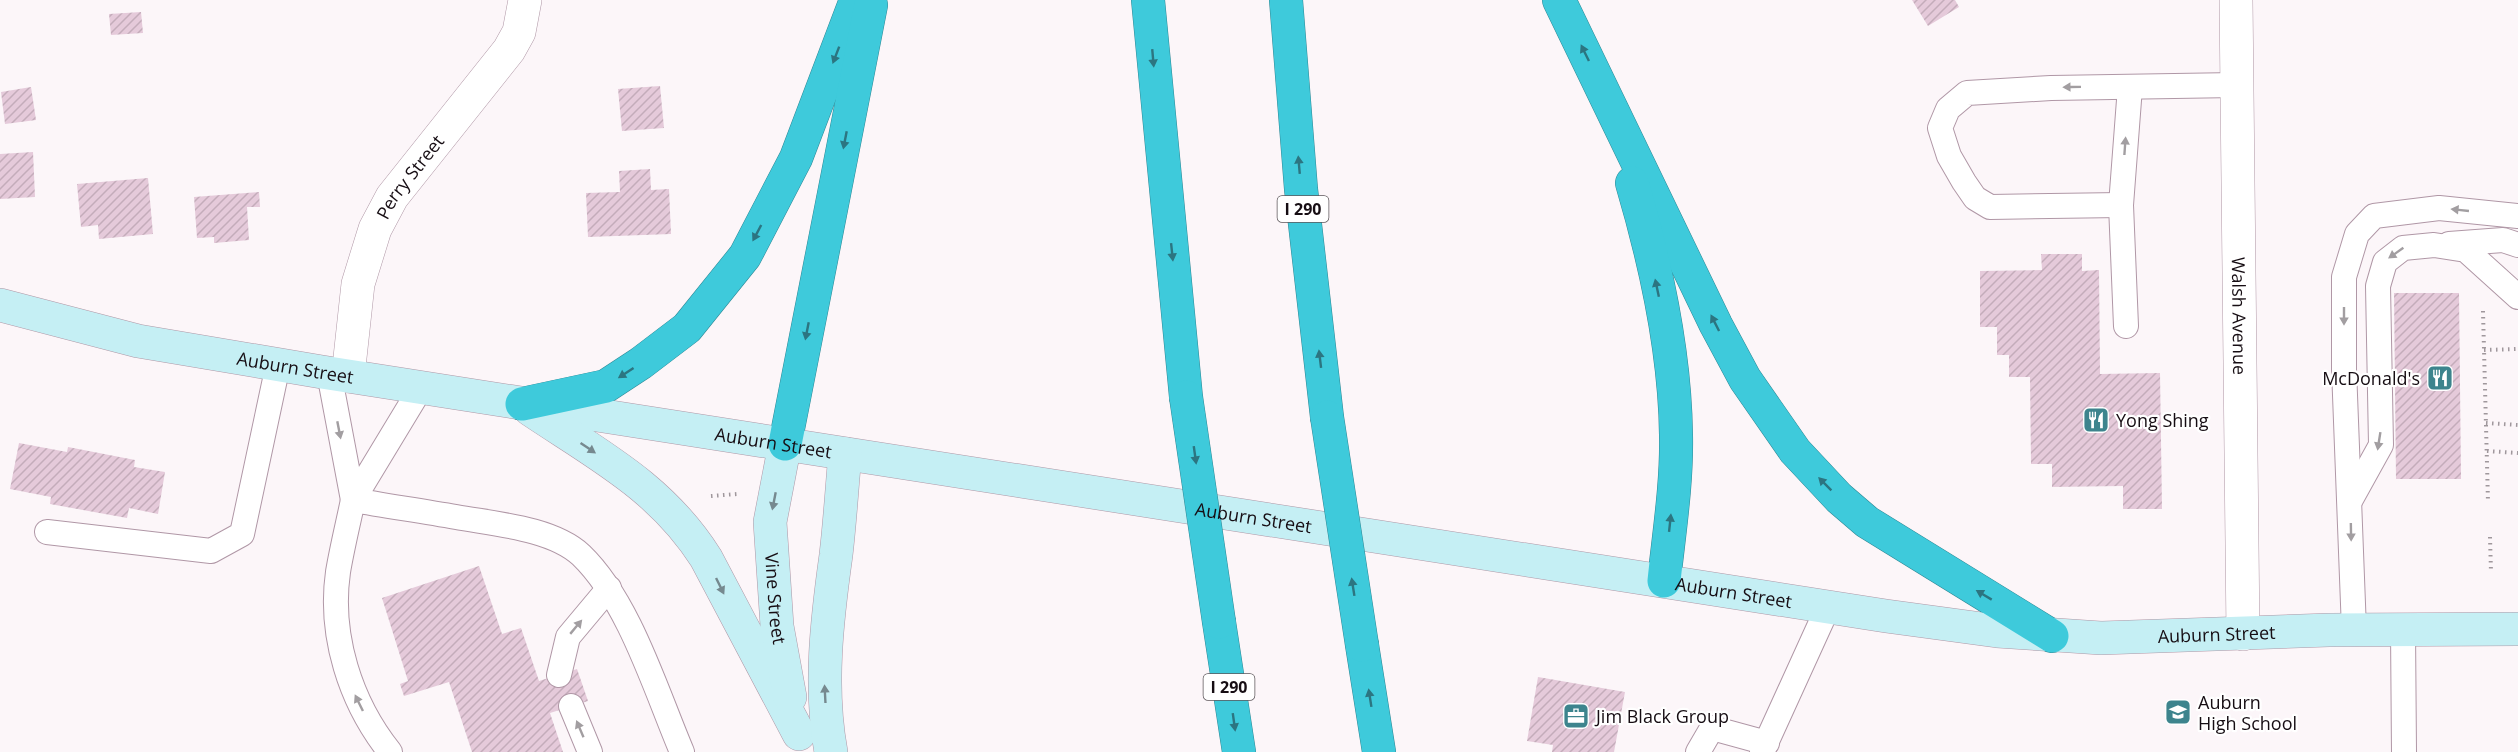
<svg xmlns="http://www.w3.org/2000/svg" width="2518" height="752" font-family="'Open Sans',sans-serif">
  <style>
    .building { fill: url(#building-hatch) }
    .lines { fill: none; stroke-linecap: round; stroke-linejoin: round }
    .lane-casing { stroke: #b097a6; stroke-width: 26 }
    .street-casing { stroke: #b097a6; stroke-width: 34 }
    .secondary-casing { stroke: #b097a6; stroke-width: 34 }
    .highway-casing { stroke: #308895; stroke-width: 34 }
    .path { stroke: #9f979c; stroke-width: 4; stroke-dasharray: 1.5 4.5; stroke-linecap: butt }
    .lane { stroke: #fff; stroke-width: 24 }
    .street { stroke: #fff; stroke-width: 33 }
    .secondary { stroke: #c5eff4; stroke-width: 33 }
    .highway { stroke: #3ecadb; stroke-width: 33 }
    .highway-bridge-casing { stroke: #308895; stroke-width: 34; stroke-linecap: butt }
    .highway-bridge { stroke: #3ecadb; stroke-width: 33 }
    .oneway { fill: #2c7581 }
    .oneway2 { fill: #a29ea1 }
    .oneway3 { fill: #76898f }
    .labels { text-anchor: middle; dominant-baseline: central; stroke-width: 4.5; stroke-linejoin: round; paint-order: stroke }
    .shield { fill: #fff; stroke: #5c565a; stroke-width: 1.5 }
    .shield-label { font-size: 16px; font-weight: bold; fill: #160d13 }
    .street-label { font-size: 18px; fill: #160d13; stroke: #fff }
    .poi-label { font-size: 18px; fill: #160d13; stroke: #fff; text-anchor: start }
  </style>
  <defs>
    <pattern id="building-hatch" width="6" height="6" patternUnits="userSpaceOnUse" patternTransform="scale(1.5)"><rect width="6" height="6" fill="#e5cada"/><path d="M-1 1l2-2M0 6l6-6M5 7l2-2" fill="none" stroke="#c4acba"/></pattern>
  </defs>
  <rect width="100%" height="100%" fill="#fcf6f9"/>
  <g class="building">
    <polygon points="1912,0 1955,0 1959,7 1928,26"/>
    <polygon points="141,12 143,33 111,35 109,14"/>
    <polygon points="660,86 664,128 622,131 618,89"/>
    <polygon points="31,87 36,120 5,124 1,92"/>
    <polygon points="33,152 35,197 0,199 0,154"/>
    <polygon points="650,169 651,190 669,189 671,234 588,237 586,193 620,192 619,171"/>
    <polygon points="148,178 153,234 99,239 98,225 81,227 77,184"/>
    <polygon points="259,192 260,207 247,207 249,240 214,243 214,237 197,238 194,197"/>
    <polygon points="2041,254 2082,254 2082,271 2099,270 2100,374 2160,373 2162,509 2123,509 2123,486 2052,487 2052,464 2031,464 2030,377 2009,377 2009,355 1997,355 1997,327 1980,327 1980,271 2042,270"/>
    <polygon points="2394,293 2459,293 2461,479 2396,479"/>
    <polygon points="19,443 67,452 68,447 135,460 134,467 165,472 158,514 129,508 127,518 50,504 51,497 10,489"/>
    <polygon points="479,566 502,634 521,628 539,681 577,669 588,701 550,713 563,752 472,752 449,682 404,696 400,684 408,681 382,598"/>
    <polygon points="1538,677 1625,692 1614,752 1552,752 1553,745 1527,741"/>
  </g>
  <g class="lines">
    <defs>
      <g id="lane">
        <polyline points="2121,205 1990,207 1975,198 1964,182 1949,156 1940,128 1948,109 1967,93 2051,88 2236,85"/>
        <polyline points="2449,244 2503,240 2518,245"/>
        <polyline points="2126,326 2121,205 2130,87"/>
        <polyline points="329,373 353,500 422,386"/>
        <polyline points="2350,501 2381,445 2378,286 2385,262 2403,248 2434,245 2466,250 2518,297"/>
        <polyline points="47,532 211,551 242,534 278,365"/>
        <polyline points="2354,630 2344,369 2344,277 2357,234 2374,216 2439,208 2518,216"/>
        <polyline points="2403,630 2404,752"/>
        <polyline points="559,675 568,637 609,588"/>
        <polyline points="571,706 590,752"/>
        <path d="M 390,752 C 350,702 329,635 338,572 C 342,548 348,524 353,500 C 387,506 422,511 456,517 C 494,524 552,528 581,555 C 629,601 656,691 682,752"/>
        <polyline points="1698,752 1712,728 1767,743"/>
        <polyline points="1762,752 1828,607"/>
      </g>
      <g id="street">
        <path id="s1" d="M 2236,0 L 2243,634"/>
        <path id="s2" d="M 348,376 L 358,284 L 375,229 L 392,197 L 509,50 L 519,32 L 525,0"/>
      </g>
      <g id="secondary">
        <path id="s3" d="M 0,305 L 138,341 L 322,372 L 1886,616 L 1997,631 L 2101,638 L 2329,630 L 2518,629"/>
        <path d="M 531,410 C 598,455 661,487 706,558 L 799,734"/>
        <path id="s4" d="M 785,444 L 770,522 L 777,626 L 790,697"/>
        <path d="M 831,752 C 819,687 827,619 836,555 C 840,521 842,487 845,454"/>
      </g>
      <g id="highway">
        <polyline points="1148,0 1186,397"/>
        <polyline points="1286,0 1301,189 1327,417"/>
        <polyline points="1559,0 1716,325 1745,379 1795,451 1839,498 1867,522 2052,636"/>
        <path d="M 1632,183 C 1656,264 1675,351 1676,435 C 1677,484 1669,533 1664,581"/>
        <polyline points="522,404 606,386 641,363 687,328 745,256 796,158 856,0"/>
        <polyline points="785,444 871,5"/>
        <polyline points="1219,622 1239,752"/>
        <polyline points="1362,645 1379,752"/>
      </g>
    </defs>
    <use href="#lane" class="lane-casing"/>
    <use href="#street" class="street-casing"/>
    <use href="#secondary" class="secondary-casing"/>
    <use href="#highway" class="highway-casing"/>
    <g class="path">
      <polyline points="2483,311 2488,502"/>
      <polyline points="2484,350 2518,349"/>
      <polyline points="2486,423 2518,425"/>
      <polyline points="2487,451 2518,453"/>
      <polyline points="711,496 737,494"/>
      <polyline points="2490,537 2491,572"/>
    </g>
    <use href="#lane" class="lane"/>
    <use href="#street" class="street"/>
    <use href="#secondary" class="secondary"/>
    <use href="#highway" class="highway"/>
    <defs>
      <g id="highway-bridge">
        <polyline points="1186,397 1219,622"/>
        <polyline points="1327,417 1362,645"/>
      </g>
    </defs>
    <use href="#highway-bridge" class="highway-bridge-casing"/>
    <use href="#highway-bridge" class="highway-bridge"/>
  </g>
  <defs><path id="oneway-solid" d="M-6-.8H1V-3.2L6.5 0L1 3.2V.8H-6Z" transform="scale(1.5)"/></defs>
  <g class="oneway">
    <use href="#oneway-solid" transform="translate(1585 53) rotate(-116)"/>
    <use href="#oneway-solid" transform="translate(836 55) rotate(111)"/>
    <use href="#oneway-solid" transform="translate(1153 58) rotate(85)"/>
    <use href="#oneway-solid" transform="translate(845 140) rotate(101)"/>
    <use href="#oneway-solid" transform="translate(1299 165) rotate(-95)"/>
    <use href="#oneway-solid" transform="translate(757 233) rotate(118)"/>
    <use href="#oneway-solid" transform="translate(1172 252) rotate(84)"/>
    <use href="#oneway-solid" transform="translate(1657 288) rotate(-102)"/>
    <use href="#oneway-solid" transform="translate(1715 323) rotate(-117)"/>
    <use href="#oneway-solid" transform="translate(807 331) rotate(101)"/>
    <use href="#oneway-solid" transform="translate(1320 359) rotate(-97)"/>
    <use href="#oneway-solid" transform="translate(626 373) rotate(147)"/>
    <use href="#oneway-solid" transform="translate(1195 455) rotate(82)"/>
    <use href="#oneway-solid" transform="translate(1825 484) rotate(-135)"/>
    <use href="#oneway-solid" transform="translate(1670 523) rotate(-84)"/>
    <use href="#oneway-solid" transform="translate(1353 587) rotate(-99)"/>
    <use href="#oneway-solid" transform="translate(1984 595) rotate(-149)"/>
    <use href="#oneway-solid" transform="translate(1370 698) rotate(-99)"/>
    <use href="#oneway-solid" transform="translate(1234 722) rotate(82)"/>
  </g>
  <g class="oneway2">
    <use href="#oneway-solid" transform="translate(2072 87) rotate(179)"/>
    <use href="#oneway-solid" transform="translate(2125 146) rotate(-86)"/>
    <use href="#oneway-solid" transform="translate(2460 210) rotate(-174)"/>
    <use href="#oneway-solid" transform="translate(2396 253) rotate(145)"/>
    <use href="#oneway-solid" transform="translate(2344 316) rotate(90)"/>
    <use href="#oneway-solid" transform="translate(339 430) rotate(79)"/>
    <use href="#oneway-solid" transform="translate(2379 441) rotate(99)"/>
    <use href="#oneway-solid" transform="translate(2351 532) rotate(89)"/>
    <use href="#oneway-solid" transform="translate(576 627) rotate(-50)"/>
    <use href="#oneway-solid" transform="translate(359 703) rotate(-116)"/>
    <use href="#oneway-solid" transform="translate(580 729) rotate(-113)"/>
  </g>
  <g class="oneway3">
    <use href="#oneway-solid" transform="translate(588 448) rotate(34)"/>
    <use href="#oneway-solid" transform="translate(774 501) rotate(101)"/>
    <use href="#oneway-solid" transform="translate(720 586) rotate(64)"/>
    <use href="#oneway-solid" transform="translate(825 694) rotate(-93)"/>
  </g>
  <defs>
    <symbol id="restaurant-square" viewBox="-11 -11 22 22"><rect x="-9" y="-9" width="18" height="18" rx="4" fill="#3d848d" stroke="#fff"/><path d="M-5-6h1v4h1v-4h1v4h1v-4h1v5L-1.5 .5V6h-2V.5L-5-1ZM5-6V6H3V1.5H1.5Q1.5-4 5-6Z" fill="#fff"/></symbol>
    <symbol id="school-square" viewBox="-11 -11 22 22"><rect x="-9" y="-9" width="18" height="18" rx="4" fill="#3d848d" stroke="#fff"/><path d="M0-5L7-2L0 1L-7-2ZM-4 1L0 2.5L4 1V4Q0 6-4 4Z" fill="#fff"/></symbol>
    <symbol id="office-square" viewBox="-11 -11 22 22"><rect x="-9" y="-9" width="18" height="18" rx="4" fill="#3d848d" stroke="#fff"/><path d="M-6-3h4V-5.5h4V-3h4V5H-6ZM-1-4.5V-3h2v-1.5ZM-6 0V1H6V0Z" fill="#fff"/></symbol>
  </defs>
  <g fill-rule="evenodd">
    <use href="#restaurant-square" x="2425" y="363" width="30" height="30"/>
    <use href="#restaurant-square" x="2081" y="405" width="30" height="30"/>
    <use href="#school-square" x="2163" y="697" width="30" height="30"/>
    <use href="#office-square" x="1561" y="701" width="30" height="30"/>
  </g>
  <g class="labels">
    <g class="shield">
      <rect x="1277.5" y="196" width="51" height="26" rx="4.5"/>
      <rect x="1203.5" y="674" width="51" height="26" rx="4.5"/>
    </g>
    <g class="shield-label">
      <text x="1303" y="209">I 290</text>
      <text x="1229" y="687">I 290</text>
    </g>
    <g class="street-label">
      <text stroke="none"><textPath href="#s2" startOffset="213">Perry Street</textPath></text>
      <text stroke="none"><textPath href="#s1" startOffset="316">Walsh Avenue</textPath></text>
      <text stroke="none"><textPath href="#s3" startOffset="302">Auburn Street</textPath></text>
      <text stroke="none"><textPath href="#s3" startOffset="786">Auburn Street</textPath></text>
      <text stroke="none"><textPath href="#s3" startOffset="1272">Auburn Street</textPath></text>
      <text stroke="none"><textPath href="#s3" startOffset="1758">Auburn Street</textPath></text>
      <text stroke="none"><textPath href="#s4" startOffset="156">Vine Street</textPath></text>
      <text stroke="none"><textPath href="#s3" startOffset="2244">Auburn Street</textPath></text>
    </g>
    <g class="poi-label">
      <text x="2420" y="378" text-anchor="end">McDonald's</text>
      <text x="2116" y="420">Yong Shing</text>
      <text x="2198" y="702">Auburn<tspan x="2198" dy="21">High School</tspan></text>
      <text x="1596" y="716">Jim Black Group</text>
    </g>
  </g>
</svg>
